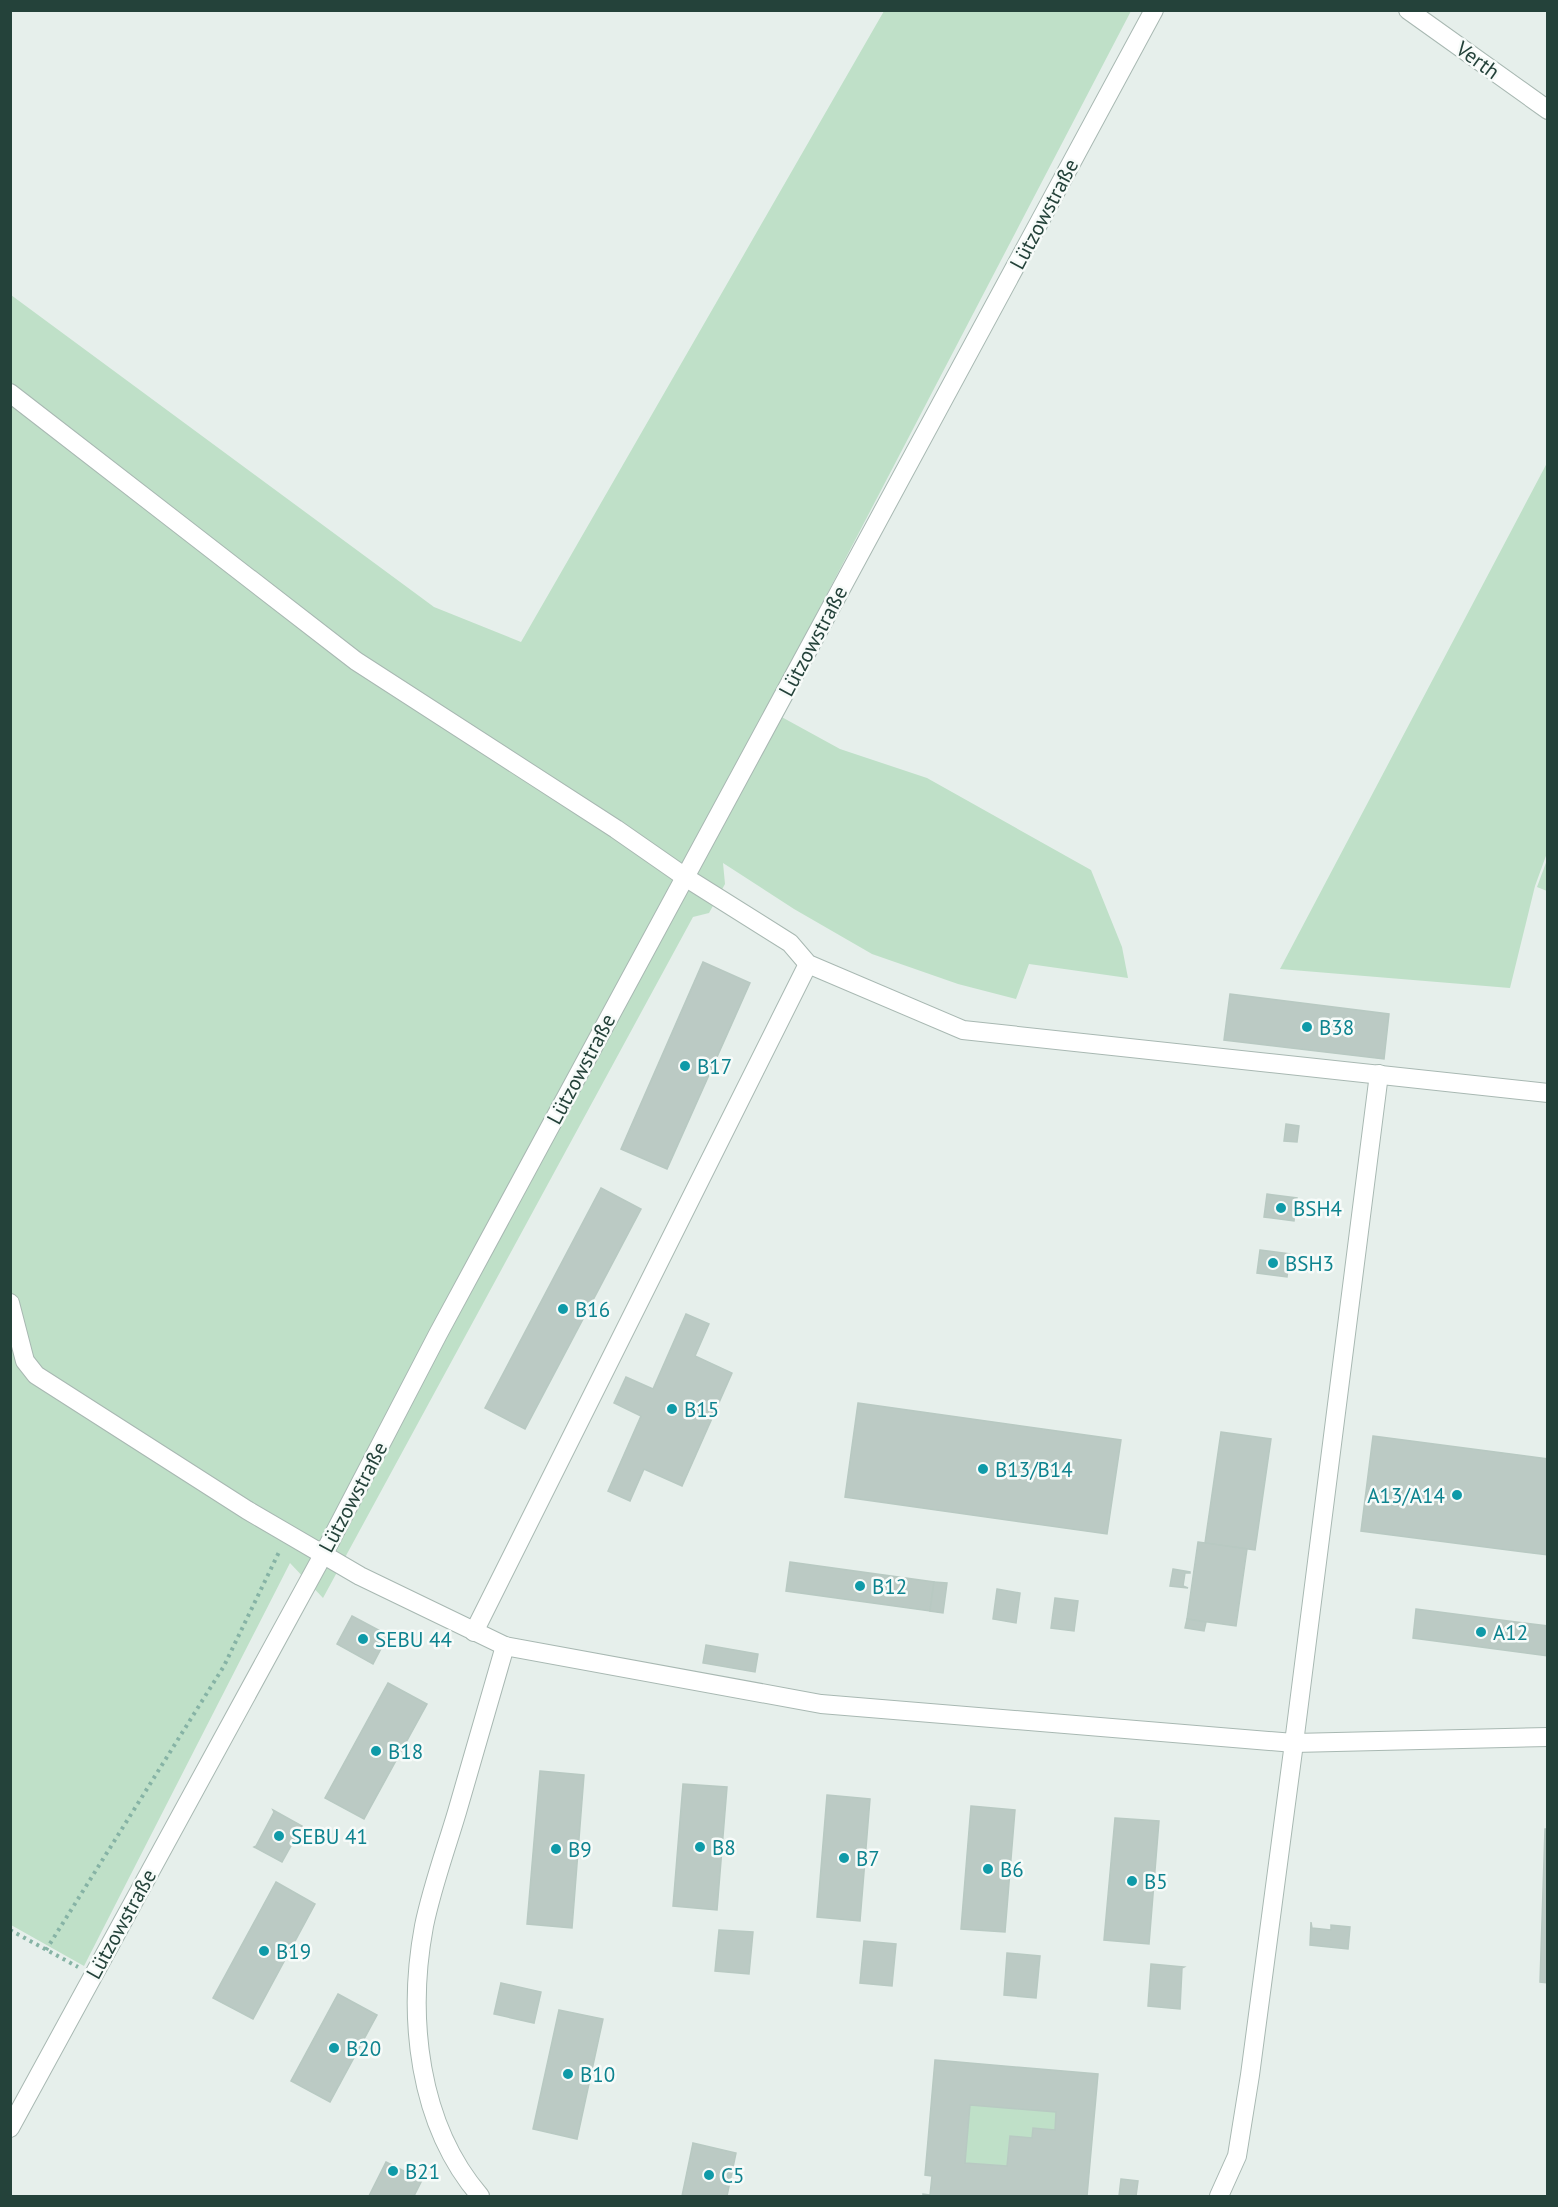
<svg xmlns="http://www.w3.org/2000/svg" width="1558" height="2207" font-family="'PT Sans',sans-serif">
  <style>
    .green { fill: #bfe0c8 }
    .building { fill: #bbcac4; stroke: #b8c9c2; stroke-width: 1.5; fill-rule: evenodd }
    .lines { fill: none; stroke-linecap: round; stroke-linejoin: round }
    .minor-casing { stroke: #a8b8b2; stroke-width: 20 }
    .path { stroke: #86b3a5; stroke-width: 4; stroke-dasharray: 3 4.5; stroke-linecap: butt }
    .minor { stroke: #fff; stroke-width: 18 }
    .culture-dot { fill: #0f9aa8; stroke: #f7fbf9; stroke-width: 2 }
    .labels { text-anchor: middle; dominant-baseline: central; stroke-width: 5; stroke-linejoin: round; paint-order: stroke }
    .street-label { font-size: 21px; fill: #24423a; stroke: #f7fbf9 }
    .culture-label { font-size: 21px; fill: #0d838f; stroke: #f7fbf9; text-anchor: start }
  </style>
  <rect width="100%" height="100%" fill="#e6efeb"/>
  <g class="green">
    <polygon points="884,11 1131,11 767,709 840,749 927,778 1091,870 1122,947 1128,978 1029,964 1016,999 958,984 872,954 794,909 723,863 725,884 709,913 693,917 323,1598 290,1563 84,1966 11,1925 11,295 434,607 521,642"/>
    <polygon points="1547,463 1547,853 1535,886 1510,988 1280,969"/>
    <polygon points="1547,860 1547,891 1537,887"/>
    <polygon points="970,2105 1056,2112 1055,2130 1033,2128 1032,2138 1010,2136 1007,2166 965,2163"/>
  </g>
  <g class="building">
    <polygon points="703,962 750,983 667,1169 621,1149"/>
    <polygon points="1230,994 1389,1014 1384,1059 1224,1040"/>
    <polygon points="1286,1124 1299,1126 1297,1142 1284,1141"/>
    <polygon points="601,1188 641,1209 525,1429 485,1408"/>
    <polygon points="1267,1194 1297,1198 1294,1221 1264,1217"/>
    <polygon points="1260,1250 1290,1254 1287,1277 1257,1273"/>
    <polygon points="686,1314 709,1324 695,1356 732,1373 682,1486 644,1469 630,1501 608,1491 641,1416 614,1403 626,1377 653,1389"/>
    <polygon points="858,1403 1121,1440 1107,1534 845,1497"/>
    <polygon points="1221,1432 1271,1439 1255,1550 1205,1543"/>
    <polygon points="1373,1436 1548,1459 1548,1555 1361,1531"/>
    <polygon points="1198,1542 1247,1549 1236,1626 1187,1619"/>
    <polygon points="790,1562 934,1582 930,1611 786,1591"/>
    <polygon points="1173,1569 1190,1572 1190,1573 1185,1573 1183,1586 1188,1588 1170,1586"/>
    <polygon points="934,1582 947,1583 943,1613 930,1611"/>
    <polygon points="997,1589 1020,1593 1016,1623 993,1619"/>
    <polygon points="1055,1598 1078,1601 1074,1631 1051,1628"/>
    <polygon points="1416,1609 1548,1626 1548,1656 1413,1638"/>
    <polygon points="352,1616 388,1635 373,1664 337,1644"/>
    <polygon points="1187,1619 1206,1622 1204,1631 1185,1628"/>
    <polygon points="706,1645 758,1654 755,1672 703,1663"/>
    <polygon points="388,1683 427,1704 364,1819 325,1798"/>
    <polygon points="540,1771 584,1775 572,1928 527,1924"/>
    <polygon points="683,1784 727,1787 717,1910 673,1906"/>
    <polygon points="827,1795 870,1799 860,1921 817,1917"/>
    <polygon points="971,1806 1015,1810 1005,1932 961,1929"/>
    <polygon points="273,1810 302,1826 282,1862 254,1847 256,1846 274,1812"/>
    <polygon points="1115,1818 1159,1821 1149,1944 1104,1940"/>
    <polygon points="1545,1829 1548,1829 1548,1983 1540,1982"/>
    <polygon points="276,1882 315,1904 253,2019 213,1998"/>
    <polygon points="1311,1922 1312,1928 1331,1930 1331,1925 1350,1927 1348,1949 1310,1945"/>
    <polygon points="719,1930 753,1932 749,1974 715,1971"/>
    <polygon points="864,1941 896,1944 892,1986 860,1983"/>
    <polygon points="1007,1953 1040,1956 1036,1998 1004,1995"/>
    <polygon points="1151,1964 1184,1967 1182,1968 1180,2009 1148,2006"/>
    <polygon points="501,1983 541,1992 534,2023 494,2014"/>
    <polygon points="338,1994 377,2015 330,2102 291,2081"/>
    <polygon points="559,2010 603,2019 577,2139 533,2129"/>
    <path d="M 935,2060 L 1098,2074 L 1087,2196 L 923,2196 L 923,2194 L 930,2195 L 932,2176 L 925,2175 ZM 970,2105 L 1056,2112 L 1055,2130 L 1033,2128 L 1032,2138 L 1010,2136 L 1007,2166 L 965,2163 Z"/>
    <polygon points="693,2143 736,2153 727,2196 682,2196"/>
    <polygon points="386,2162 422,2180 414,2196 369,2196"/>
    <polygon points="1121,2179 1138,2181 1136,2196 1119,2196"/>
  </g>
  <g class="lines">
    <defs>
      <g id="minor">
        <polyline points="1408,10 1548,110"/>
        <polyline points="10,393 356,661 616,829 685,877 790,943 808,964 963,1030 1548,1093"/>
        <polyline points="10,1303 25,1361 36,1375 247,1510 360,1576 505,1646 821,1704 1294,1743 1548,1737"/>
        <polyline points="474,1632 808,964"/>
        <polyline points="10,2128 323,1555 438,1334 1154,10"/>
        <path d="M 480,2196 C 418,2124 407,2017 424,1926 C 432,1887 446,1849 457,1812 C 473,1757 489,1702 505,1646"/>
        <polyline points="1219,2196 1237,2156 1250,2075 1294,1743 1379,1074"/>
      </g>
    </defs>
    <use href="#minor" class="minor-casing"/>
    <g class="path">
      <polyline points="10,1930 78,1967"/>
      <polyline points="46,1950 224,1666 280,1550"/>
    </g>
    <use href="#minor" class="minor"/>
  </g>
  <g class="culture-dot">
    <circle cx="1307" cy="1027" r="6"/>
    <circle cx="685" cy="1066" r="6"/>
    <circle cx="1281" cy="1208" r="6"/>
    <circle cx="1273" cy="1263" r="6"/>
    <circle cx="563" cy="1309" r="6"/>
    <circle cx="672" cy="1409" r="6"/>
    <circle cx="983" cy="1469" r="6"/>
    <circle cx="1457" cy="1495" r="6"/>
    <circle cx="860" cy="1586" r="6"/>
    <circle cx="1481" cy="1632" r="6"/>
    <circle cx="363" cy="1639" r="6"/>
    <circle cx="376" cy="1751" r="6"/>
    <circle cx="279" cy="1836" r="6"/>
    <circle cx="700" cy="1847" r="6"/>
    <circle cx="556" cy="1849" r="6"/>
    <circle cx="844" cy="1858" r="6"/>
    <circle cx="988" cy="1869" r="6"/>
    <circle cx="1132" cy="1881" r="6"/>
    <circle cx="264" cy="1951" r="6"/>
    <circle cx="334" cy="2048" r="6"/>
    <circle cx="568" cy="2074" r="6"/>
    <circle cx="393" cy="2171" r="6"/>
    <circle cx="709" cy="2175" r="6"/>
  </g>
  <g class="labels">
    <g class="street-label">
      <text transform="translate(1478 60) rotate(36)">Verth</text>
      <text transform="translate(1044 214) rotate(-62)">Lützowstraße</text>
      <text transform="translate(813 641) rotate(-62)">Lützowstraße</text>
      <text transform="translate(581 1069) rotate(-62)">Lützowstraße</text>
      <text transform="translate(353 1497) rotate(-62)">Lützowstraße</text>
      <text transform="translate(121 1924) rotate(-61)">Lützowstraße</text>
    </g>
    <g class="culture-label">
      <text x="1319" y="1027">B38</text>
      <text x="697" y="1066">B17</text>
      <text x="1293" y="1208">BSH4</text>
      <text x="1285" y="1263">BSH3</text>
      <text x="575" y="1309">B16</text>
      <text x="684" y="1409">B15</text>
      <text x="995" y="1469">B13/B14</text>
      <text x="1445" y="1495" text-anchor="end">A13/A14</text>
      <text x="872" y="1586">B12</text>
      <text x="1493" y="1632">A12</text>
      <text x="375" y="1639">SEBU 44</text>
      <text x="388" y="1751">B18</text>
      <text x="291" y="1836">SEBU 41</text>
      <text x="712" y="1847">B8</text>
      <text x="568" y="1849">B9</text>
      <text x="856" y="1858">B7</text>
      <text x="1000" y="1869">B6</text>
      <text x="1144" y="1881">B5</text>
      <text x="276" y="1951">B19</text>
      <text x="346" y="2048">B20</text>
      <text x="580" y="2074">B10</text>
      <text x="405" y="2171">B21</text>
      <text x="721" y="2175">C5</text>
    </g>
  </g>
  <rect width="1558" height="2207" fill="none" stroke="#24423a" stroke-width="24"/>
</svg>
